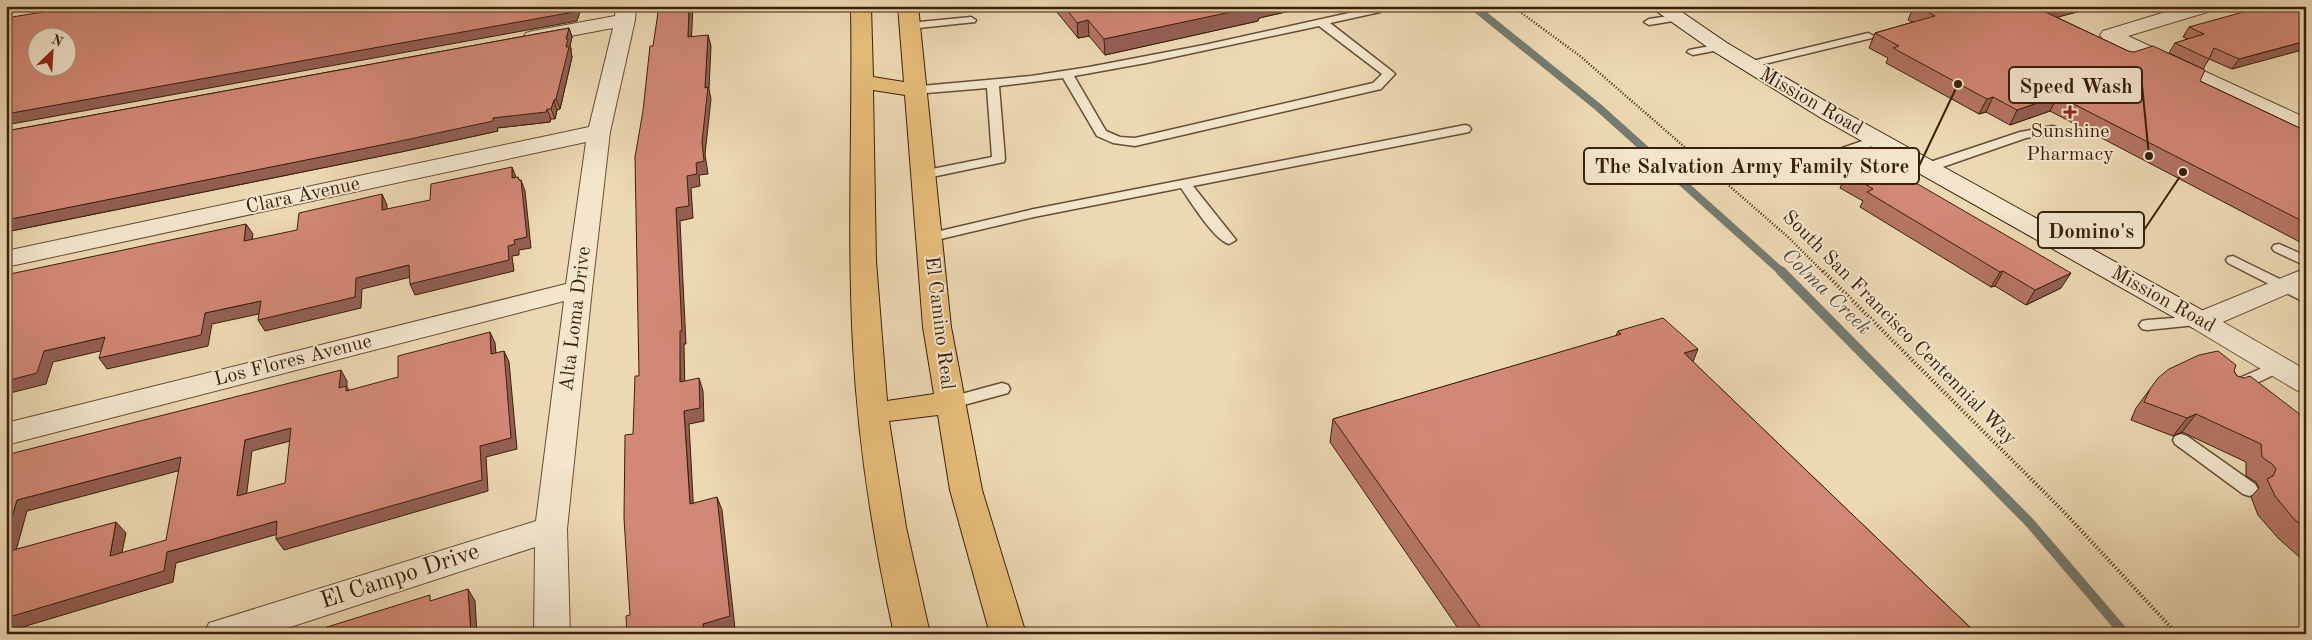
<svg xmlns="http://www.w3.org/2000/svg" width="2312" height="640" font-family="'Old Standard TT',serif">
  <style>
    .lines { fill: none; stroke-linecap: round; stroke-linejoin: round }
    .stream-far1 { stroke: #747b70; stroke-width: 8 }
    .stream { stroke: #747b70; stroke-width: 10 }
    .service-casing { stroke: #664d33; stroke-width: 3 }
    .minor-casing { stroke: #664d33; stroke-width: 2 }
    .tertiary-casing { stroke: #664d33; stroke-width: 2 }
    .secondary-casing { stroke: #3a1f09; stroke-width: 2 }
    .primary-casing { stroke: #3a1f09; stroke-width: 2 }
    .path-far1 { stroke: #3a1f09; stroke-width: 2.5; stroke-dasharray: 1 2; stroke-linecap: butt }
    .path { stroke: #3a1f09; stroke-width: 4; stroke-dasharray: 1 2.5; stroke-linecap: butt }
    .service { fill: #f3e6cd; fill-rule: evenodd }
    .minor { fill: #f3e6cd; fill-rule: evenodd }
    .tertiary { fill: #f3e6cd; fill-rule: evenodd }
    .secondary { fill: #f3e6cd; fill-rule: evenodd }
    .primary { fill: #e6bc79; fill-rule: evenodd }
    .wall { fill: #b57565; stroke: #3a1f09 }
    .shaded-wall { fill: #935f53; stroke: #3a1f09 }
    .building { fill: #d28876; stroke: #3a1f09; fill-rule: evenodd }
    .poi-dot { fill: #8f2418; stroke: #f3e6cd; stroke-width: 2 }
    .labels { text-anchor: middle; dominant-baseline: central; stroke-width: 4; stroke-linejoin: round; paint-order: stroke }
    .street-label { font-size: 20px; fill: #3a1f09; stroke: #f3e6cd }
    .poi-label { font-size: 20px; fill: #3a1f09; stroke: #f3e6cd }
    .water-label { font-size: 21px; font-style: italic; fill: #574d3c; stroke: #f3e6cd }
    .near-street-label { font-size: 24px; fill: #3a1f09; stroke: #f3e6cd }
    .leader { fill: none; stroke: #3a1f09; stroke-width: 2 }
    .callout-dot { fill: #3a1f09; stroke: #f3e6cd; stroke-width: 2 }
    .callout { fill: #f3e6cd; stroke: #3a1f09; stroke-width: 2 }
    .callout-label { font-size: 21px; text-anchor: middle; font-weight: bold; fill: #3a1f09 }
  </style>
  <rect width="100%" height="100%" fill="#ecd8b2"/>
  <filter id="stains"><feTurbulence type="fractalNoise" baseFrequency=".004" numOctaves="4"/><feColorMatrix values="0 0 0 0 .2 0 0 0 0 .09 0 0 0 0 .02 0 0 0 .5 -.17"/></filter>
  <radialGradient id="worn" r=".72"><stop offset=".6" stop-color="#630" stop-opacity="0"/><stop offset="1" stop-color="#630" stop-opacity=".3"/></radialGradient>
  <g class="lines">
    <polyline class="stream-far1" points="1473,6 1598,107 1783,273"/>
    <polyline class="stream" points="1781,271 2030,523 2125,634"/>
    <defs>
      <g id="service">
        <path d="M 1376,7 L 1380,8 L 1380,12 L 1330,23 L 1393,72 L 1395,74 L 1381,89 L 1135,146 L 1113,143 L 1097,136 L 1063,78 L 999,86 L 1005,159 L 1004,162 L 922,179 L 915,175 L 922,171 L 992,157 L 987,88 L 914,94 L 908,90 L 910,87 L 1031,76 L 1089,67 L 1204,45 ZM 1319,26 L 1382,74 L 1373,83 L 1135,138 L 1120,137 L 1106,131 L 1074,76 L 1146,63 Z"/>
        <polygon points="1675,15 1680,18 1679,20 1649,25 1644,22 1649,19"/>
        <polygon points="971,17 976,20 975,22 909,29 904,26 909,23"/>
        <polygon points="1868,33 1874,36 1872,38 1748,68 1742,65 1744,63"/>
        <polygon points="1720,44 1726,47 1724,49 1693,55 1687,52 1689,50"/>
        <path d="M 1465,125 L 1469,126 L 1471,129 L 1469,132 L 1193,186 L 1236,240 L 1229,244 C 1214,240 1191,202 1181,188 L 1034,217 L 928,242 L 921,238 L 923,235 L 1034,209 Z"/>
        <polygon points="2052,126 2056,127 2058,130 2056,133 2026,138 1931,171 1926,172 1920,168 1921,165 2020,132"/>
        <polygon points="1877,136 1883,140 1881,143 1846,155 1840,151 1842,148"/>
        <polygon points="2279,244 2306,256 2306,266 2274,251 2272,248 2274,245"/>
        <polygon points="2233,256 2306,292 2306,303 2228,263 2226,260 2228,257"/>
        <polygon points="2201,316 2206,318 2209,321 2206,324 2147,330 2142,329 2139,325 2142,321 2147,320"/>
        <polygon points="2278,361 2284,362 2286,366 2284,370 2240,391 2234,393 2228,391 2226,387 2228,383"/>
        <polygon points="1002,383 1008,385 1010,389 1008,393 949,409 943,407 941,403 943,399"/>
        <polygon points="2181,434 2187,436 2255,484 2258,489 2255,494 2249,496 2243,494 2175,444 2173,440 2175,436"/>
      </g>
      <g id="minor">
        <polygon points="616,6 636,6 635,20 610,132 592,289 567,529 570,634 534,634 535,547 269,634 204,634 209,623 222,619 536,521 564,301 6,445 6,423 566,284 586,142 6,267 6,251 589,127 613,28 533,43 526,41 523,37 526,33 533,31 615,16"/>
        <polygon points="2185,6 2217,6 2214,10 2128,36 2306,118 2306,134 2103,39 2100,35 2103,31"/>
        <polygon points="2306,268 2306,286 2211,327 2201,330 2191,327 2187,321 2191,315"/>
      </g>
      <polygon id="tertiary" points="2201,312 2211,315 2306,370 2306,393 2296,390 2191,327 2187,321 2191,315"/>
      <polygon id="secondary" points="1649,6 1673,6 1727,43 1837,108 2211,315 2215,321 2211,327 2201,330 2191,327 1821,118 1713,51"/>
      <path id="primary" d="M 851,6 L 871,6 L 873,77 L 904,82 L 898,6 L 918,6 L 951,327 L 982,490 L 1026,634 L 990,634 L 950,490 L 938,415 L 889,421 L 906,527 L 930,634 L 894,634 C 873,539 858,443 853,346 C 847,232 853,119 851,6 ZM 873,90 L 905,95 L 923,327 L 934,394 L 887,401 L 876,261 Z"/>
    </defs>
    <use href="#service" class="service-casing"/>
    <use href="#minor" class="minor-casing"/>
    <use href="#tertiary" class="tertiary-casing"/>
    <use href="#secondary" class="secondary-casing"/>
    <use href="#primary" class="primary-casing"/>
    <polyline class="path-far1" points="1512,6 1580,56 1788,237 1824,273"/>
    <polyline class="path" points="1823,271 2065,513 2177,634"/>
    <use href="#service" class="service"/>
    <use href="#minor" class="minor"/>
    <use href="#tertiary" class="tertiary"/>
    <use href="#secondary" class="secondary"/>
    <use href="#primary" class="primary"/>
  </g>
  <g class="wall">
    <polygon points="1052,6 1312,6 1259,18 1258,21 1105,55 1089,36 1078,38"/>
    <polygon points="1914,6 2100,6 2056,17 2128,51 2200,81 2306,131 2306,240 2300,242 2050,111 2010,125 1986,112 1979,114 1886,63 1888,58 1869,48 1875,33 1913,22 1908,20"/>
    <polygon points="2306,6 2232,69 2209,59 2203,69 2169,53 2175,43 2188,39 2183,37 2189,27"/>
    <polygon points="569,28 572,37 570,45 571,49 571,52 572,57 560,109 557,110 555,119 551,119 550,122 497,128 498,131 401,152 6,232 6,131"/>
    <polygon points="1847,173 2061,288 2026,305 1995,286 1991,287 1860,207 1863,201 1840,188"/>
    <polygon points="1618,331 1693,362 1977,634 1462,634 1330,442 1333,419 1616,336"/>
    <polygon points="2234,371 2237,376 2306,419 2306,563 2278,538 2258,515 2251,497 2259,488 2256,482 2246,476 2246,462 2182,432 2173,436 2131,420 2136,408 2150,389"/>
  </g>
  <g class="shaded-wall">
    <polygon points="6,6 47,6 6,13"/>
    <polygon points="115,6 124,6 120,20 114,10"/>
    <polygon points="576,6 582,6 577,21 6,125 6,114"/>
    <polygon points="689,6 693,6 691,48 688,37"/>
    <polygon points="1256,6 1312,6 1259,18 1258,21 1105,55 1104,39"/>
    <polygon points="2052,6 2100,6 2032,24 2039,9"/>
    <polygon points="1088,20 1089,36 1078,38 1077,23"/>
    <polygon points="569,28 572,37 570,45 571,49 571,52 572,57 560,109 556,99 566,47 566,39"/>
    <polygon points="708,35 711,46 709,89 711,99 705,154 708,174 699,175 700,186 691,188 693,218 680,221 686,344 684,344 685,394 680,382 676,208 687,176 696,163 702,142"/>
    <polygon points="2306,41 2306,49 2232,69 2239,59"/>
    <polygon points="2058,96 2050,111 2010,125 2017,110"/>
    <polygon points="1993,97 1986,112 1979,114 1987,99"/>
    <polygon points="554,100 557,110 555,119 551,109"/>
    <polygon points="547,109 551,119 550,122 497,128 498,131 401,152 6,232 6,220 493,118"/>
    <polygon points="512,167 516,177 512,178"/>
    <polygon points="518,177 521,185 521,180 525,191 531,248 519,250 519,255 512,256 514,271 415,295 410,284 508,246 514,240 519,180"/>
    <polygon points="382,194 387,205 387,221 382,210"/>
    <polygon points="246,224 253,234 250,252 244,241"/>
    <polygon points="2306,234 2306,240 2300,242"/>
    <polygon points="409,265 415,276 362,289 361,308 265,331 258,320 356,278"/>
    <polygon points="2003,271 1995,286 1991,287 2000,272"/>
    <polygon points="2071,273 2061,288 2026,305 2035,290"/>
    <polygon points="261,301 268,312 212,324 208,346 107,369 99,358 205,313"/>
    <polygon points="490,332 495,343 497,365 491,354"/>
    <polygon points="105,337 113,348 53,362 46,384 6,394 6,381 44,351"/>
    <polygon points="1698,349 1689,372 1684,353"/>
    <polygon points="504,351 509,362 517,449 486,457 488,491 284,550 276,539 480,446"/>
    <polygon points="341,370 347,381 347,387 353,397 339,388"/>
    <polygon points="699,378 703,391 704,421 689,424 694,517 690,504 684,411"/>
    <polygon points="2196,414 2182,432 2173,436 2187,418"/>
    <polygon points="291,428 298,439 252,451 245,507 237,496 245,440"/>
    <polygon points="181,457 189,468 27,511 12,565 6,558 6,537 17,500"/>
    <polygon points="717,497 722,510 735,629 719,634 704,634 703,624"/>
    <polygon points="277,521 285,532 176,563 173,582 6,632 6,618 167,552"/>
    <polygon points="116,522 126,533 119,567 110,556"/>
    <polygon points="468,589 475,601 477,634 471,634"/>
  </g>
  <g class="building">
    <path d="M 80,6 L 115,6 L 114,10 L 140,6 L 576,6 L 574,12 L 6,114 L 6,18 ZM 38,38 L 68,38 L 68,68 L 38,68 Z"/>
    <polygon points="659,6 689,6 688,37 708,35 705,88 708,87 702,142 704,161 696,163 697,174 687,176 689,206 676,208 682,331 680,331 680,382 699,378 700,408 684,411 690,504 717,497 730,616 703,624 704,634 627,634 626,616 630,615 624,518 625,435 633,434 635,376 639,376 635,157 643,111 650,46 653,46"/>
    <polygon points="1064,6 1259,6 1104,39 1088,20 1077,23"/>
    <polygon points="1916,6 2052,6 2039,9 2128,51 2134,52 2153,46 2205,70 2200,81 2306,131 2306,223 2058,96 2017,110 1993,97 1987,99 1893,48 1899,46 1875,33 1935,16"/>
    <polygon points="2265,6 2306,6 2306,25 2300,27 2306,30 2306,41 2239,59 2214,48 2209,59 2175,43 2204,34 2189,27"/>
    <polygon points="569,28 566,39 568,39 566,47 569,47 556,99 554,100 551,109 547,109 546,112 493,118 493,121 396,142 6,220 6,131"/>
    <polygon points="1878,161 2071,273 2035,290 2003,271 2000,272 1867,192 1873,189 1847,173"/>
    <polygon points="512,167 512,178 518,177 519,180 521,180 527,237 514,240 515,244 508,246 509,260 410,284 409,265 356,278 355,297 258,320 261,301 205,313 201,335 99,358 105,337 44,351 37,373 6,381 6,278 9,278 10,274 246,224 244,241 297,230 299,213 382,194 382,210 430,200 431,184"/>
    <polygon points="1663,318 1698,349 1684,353 1977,634 1485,634 1333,419 1621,334 1618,331"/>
    <path d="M 490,332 L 491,354 L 504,351 L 511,438 L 480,446 L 482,480 L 276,539 L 277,521 L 167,552 L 164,571 L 6,618 L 6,552 L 116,522 L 110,556 L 166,540 L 181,457 L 17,500 L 6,537 L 6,455 L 341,370 L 339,388 L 346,386 L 346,391 L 398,377 L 398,356 ZM 291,428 L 285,483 L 237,496 L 245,440 Z"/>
    <polygon points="2218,351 2236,365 2234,371 2237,376 2244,378 2250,376 2306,419 2306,529 2294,519 2275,496 2267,479 2273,476 2276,469 2272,464 2262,457 2261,444 2196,414 2187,418 2144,402 2150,389 2158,378 2169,369 2199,355"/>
    <polygon points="468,589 471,634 327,634 327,627 430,595 430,601"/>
  </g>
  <path class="poi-dot" d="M2067.5 104.5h5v5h5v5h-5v5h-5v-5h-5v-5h5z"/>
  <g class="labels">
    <g class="street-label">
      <text transform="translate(1811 102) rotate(30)">Mission Road</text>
      <text transform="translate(303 196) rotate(-12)">Clara Avenue</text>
      <text transform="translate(2163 300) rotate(29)">Mission Road</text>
      <text transform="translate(576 319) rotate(-83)">Alta Loma Drive</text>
      <text transform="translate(939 323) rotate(83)">El Camino Real</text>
      <text transform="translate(1899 328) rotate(45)">South San Francisco Centennial Way</text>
      <text transform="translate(293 361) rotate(-14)">Los Flores Avenue</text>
    </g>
    <g class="poi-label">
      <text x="2070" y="132">Sunshine<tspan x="2070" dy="23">Pharmacy</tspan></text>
    </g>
    <g class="water-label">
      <text transform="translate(1826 292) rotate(44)">Colma Creek</text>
    </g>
    <g class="near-street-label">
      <text transform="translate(400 577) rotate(-18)">El Campo Drive</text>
    </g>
  </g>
  <path class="leader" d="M2149 156L2142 85M1958 84L1919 166M2183 172L2144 230"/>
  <g class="callout-dot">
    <circle cx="2149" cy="156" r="5"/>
    <circle cx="1958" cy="84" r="5"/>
    <circle cx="2183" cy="172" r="5"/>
  </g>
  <g class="callout">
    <rect x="2009" y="67" width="133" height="36" rx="5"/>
    <rect x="1584" y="148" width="335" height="36" rx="5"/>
    <rect x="2038" y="212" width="106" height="36" rx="5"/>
  </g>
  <g class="callout-label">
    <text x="2076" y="93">Speed Wash</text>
    <text x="1752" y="173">The Salvation Army Family Store</text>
    <text x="2091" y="238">Domino's</text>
  </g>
  <rect width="2312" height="640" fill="none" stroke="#ecd8b2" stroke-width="25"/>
  <rect x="8" y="8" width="2297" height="625" fill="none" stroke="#3a1f09" stroke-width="2.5"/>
  <rect x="12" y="12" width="2287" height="615" fill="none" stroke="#3a1f09"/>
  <g transform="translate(52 52) rotate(25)"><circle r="24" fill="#f3e6cd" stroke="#a9967f"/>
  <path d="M0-4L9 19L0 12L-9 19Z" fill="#8f2418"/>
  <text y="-8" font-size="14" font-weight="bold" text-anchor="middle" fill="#3a1f09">N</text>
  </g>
  <rect width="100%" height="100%" filter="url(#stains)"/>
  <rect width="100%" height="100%" fill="url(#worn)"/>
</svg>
